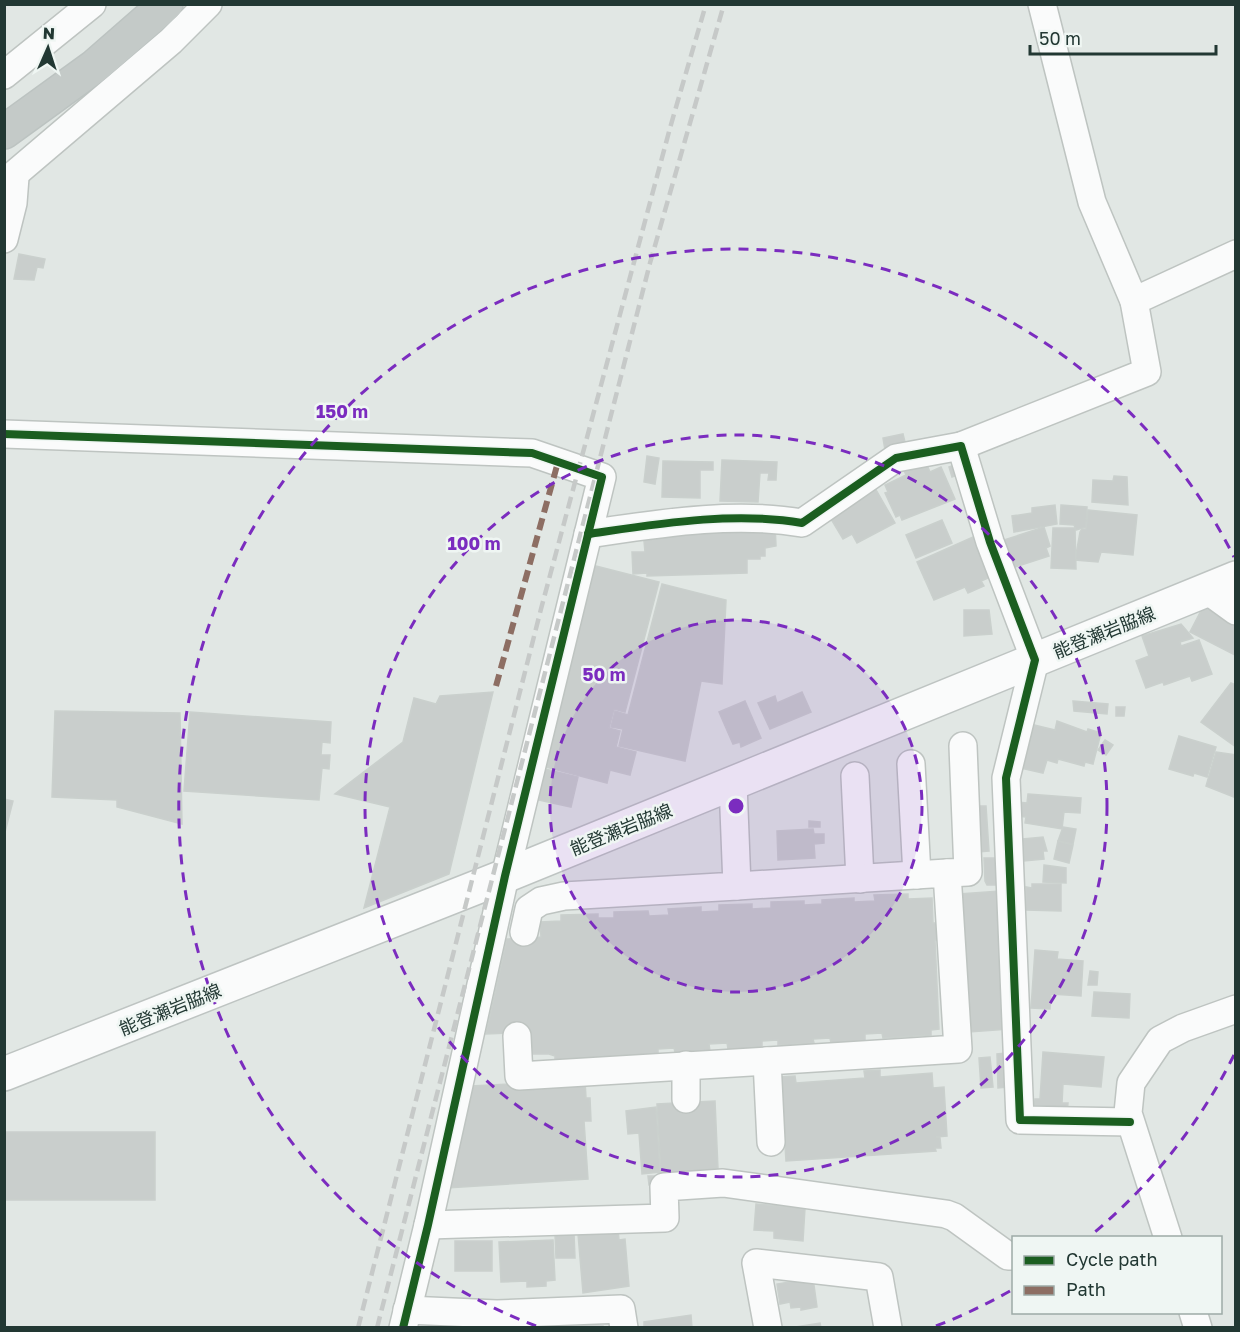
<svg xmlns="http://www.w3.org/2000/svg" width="1240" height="1332" font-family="'Golos Text','Noto Sans JP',sans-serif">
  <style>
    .building { fill: #c9cecc; stroke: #cad0cd; stroke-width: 1.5 }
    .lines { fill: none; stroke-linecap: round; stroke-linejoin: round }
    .minor-casing { stroke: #bec4c1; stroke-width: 30 }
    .secondary-casing { stroke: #bec4c2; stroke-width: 36 }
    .trunk-casing { stroke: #bcc3c1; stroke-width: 36 }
    .minor { stroke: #fafbfb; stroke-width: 27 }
    .secondary { stroke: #fafbfb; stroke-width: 33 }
    .trunk { stroke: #c4cac8; stroke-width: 33 }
    .rail { stroke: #c6c9c8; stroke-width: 4.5; stroke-dasharray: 12 6; stroke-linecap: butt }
    .quiet { stroke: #8d6e63; stroke-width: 6; stroke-dasharray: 12 6; stroke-linecap: butt }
    .cycleway-casing { stroke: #eff6f3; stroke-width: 11 }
    .cycleway { stroke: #1b5e20; stroke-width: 8 }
    .ring { fill: none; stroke: #7b2cbf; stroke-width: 3; stroke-dasharray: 10 8 }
    .labels { text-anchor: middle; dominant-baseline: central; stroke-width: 5; stroke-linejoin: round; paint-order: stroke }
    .street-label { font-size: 18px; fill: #223833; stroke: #eff6f3 }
    .centre { fill: #7b2cbf; stroke: #eff6f3; stroke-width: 3 }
    .ring-label { font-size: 18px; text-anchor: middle; font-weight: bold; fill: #7b2cbf; stroke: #eff6f3; stroke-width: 5; stroke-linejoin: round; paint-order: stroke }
  </style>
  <rect width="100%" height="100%" fill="#e1e7e4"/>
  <g class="building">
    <polygon points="19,254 45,259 43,268 37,267 34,280 14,279"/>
    <polygon points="903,434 906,446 885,450 883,438"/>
    <polygon points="647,456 659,458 655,484 644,482"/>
    <polygon points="924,458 930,472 941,467 955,499 902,520 900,515 896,517 885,493 888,492 885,485 906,475 901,463"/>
    <polygon points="722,460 777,462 776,480 768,480 769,473 760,473 758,502 720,501"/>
    <polygon points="663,461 713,462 713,470 700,470 700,498 662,497"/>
    <polygon points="957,464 960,474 952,477 949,467"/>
    <polygon points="1114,476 1127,477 1128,505 1092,502 1093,480 1113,481"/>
    <polygon points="871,481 895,523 857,543 852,534 843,539 831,519 841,513"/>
    <polygon points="1055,505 1057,524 1014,532 1012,516 1032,513 1032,508"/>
    <polygon points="1061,505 1087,507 1086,527 1076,530 1074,525 1060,524"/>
    <polygon points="1088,510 1137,515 1133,555 1101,552 1098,562 1075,560 1080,532 1082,529 1086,529"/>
    <polygon points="942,520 952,543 916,558 906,535"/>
    <polygon points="775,524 776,546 765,548 765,556 760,556 760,559 747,559 747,573 647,576 647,573 633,574 632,552 645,552 643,530"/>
    <polygon points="1044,527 1050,546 1046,548 1049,556 1009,569 1004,540"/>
    <polygon points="1053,528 1075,528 1076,569 1051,568"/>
    <polygon points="982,533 995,575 981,581 984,586 968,593 965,587 934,600 917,562"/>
    <polygon points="592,565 659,582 625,712 614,709 609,728 620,731 616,747 636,752 630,775 610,770 607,783 542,766"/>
    <polygon points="662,584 726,600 722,684 701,681 685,761 619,746 623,729 611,727 615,711 628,715"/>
    <polygon points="1204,605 1236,618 1235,655 1190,632"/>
    <polygon points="964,610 989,610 992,634 964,636"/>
    <polygon points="1181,624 1193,638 1180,642 1181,646 1199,640 1212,674 1192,681 1190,676 1164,685 1163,682 1146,688 1136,661 1149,656 1142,636"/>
    <polygon points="1231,683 1236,685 1236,747 1201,722"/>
    <polygon points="493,692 449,874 364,908 390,807 335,794 403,742 414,698 436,704 440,696"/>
    <polygon points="802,692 811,712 770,729 758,703 775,696 777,703"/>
    <polygon points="745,701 761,738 741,747 740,742 733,744 719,712"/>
    <polygon points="1073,701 1108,704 1107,714 1074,711"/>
    <polygon points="1116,707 1125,707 1124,716 1116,716"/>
    <polygon points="55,711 180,713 182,824 117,807 117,800 52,797"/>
    <polygon points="190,712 331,722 330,743 322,742 321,755 330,755 329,769 322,768 319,800 184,791"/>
    <polygon points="1057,721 1087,732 1088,729 1101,733 1093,764 1085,762 1084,766 1058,759 1057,763 1047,760 1043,773 1016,767 1025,732 1032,733 1034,725 1055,730"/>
    <polygon points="1179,736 1216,747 1207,777 1194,773 1193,776 1169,769"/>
    <polygon points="1105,740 1113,745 1106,755 1098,750"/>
    <polygon points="1216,752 1236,755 1236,798 1206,786"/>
    <polygon points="541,768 578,777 571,807 534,799"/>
    <polygon points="1028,794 1081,798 1080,813 1064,812 1062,829 1025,823 1026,817 1017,816 1018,802 1027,803"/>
    <polygon points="4,799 13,801 4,836"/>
    <polygon points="976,806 986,806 989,851 978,852"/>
    <polygon points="809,821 820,822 820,827 809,827"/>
    <polygon points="1063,827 1076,829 1073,844 1058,841"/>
    <polygon points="813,829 814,834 824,834 824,843 814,844 815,858 778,860 777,831"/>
    <polygon points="1043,837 1047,851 1043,851 1044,859 1024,861 1023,839"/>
    <polygon points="1058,841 1073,845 1069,863 1054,859"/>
    <polygon points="984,858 997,858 998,885 987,885 985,881"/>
    <polygon points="1044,865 1066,868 1066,883 1043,882"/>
    <polygon points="1032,884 1061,884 1061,911 1026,910 1026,887 1032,888"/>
    <polygon points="1000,891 1009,1029 969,1032 959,894"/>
    <polygon points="908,894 908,899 932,898 933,923 937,923 938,940 935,940 939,1029 931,1030 931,1035 883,1038 882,1033 865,1034 865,1041 831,1043 830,1038 813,1039 814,1043 778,1045 778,1040 762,1041 762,1048 728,1049 727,1043 709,1044 710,1051 675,1052 674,1048 658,1049 658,1055 555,1060 555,1056 549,1054 531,1054 530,1032 486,1034 507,939 541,937 540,922 561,921 561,915 598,914 598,918 614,918 614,912 648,911 649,916 669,915 668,909 701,907 701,912 719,911 719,905 752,904 752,909 771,908 771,902 804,901 804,905 822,904 822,900 854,898 854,902 875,901 874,895"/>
    <polygon points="1035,950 1058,952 1057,959 1083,961 1081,996 1051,994 1050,1009 1031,1008"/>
    <polygon points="1090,971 1098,972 1097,985 1088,985"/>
    <polygon points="1094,992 1130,994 1129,1018 1092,1016"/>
    <polygon points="1043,1052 1104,1057 1101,1087 1063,1084 1062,1103 1068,1103 1067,1113 1034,1111 1035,1099 1040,1099"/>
    <polygon points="1006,1053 1007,1087 998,1088 997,1054"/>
    <polygon points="990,1057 993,1087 981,1088 979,1058"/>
    <polygon points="880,1070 880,1077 932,1073 933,1088 944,1087 947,1136 936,1137 940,1138 941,1148 935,1148 936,1151 786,1161 785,1145 774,1146 780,1077 795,1076 796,1083 865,1078 864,1071"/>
    <polygon points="585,1080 586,1098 590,1098 591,1121 584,1121 588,1179 447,1188 471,1086"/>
    <polygon points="715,1101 718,1169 661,1173 657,1104"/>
    <polygon points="656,1107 660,1172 642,1174 639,1133 628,1134 626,1111"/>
    <rect x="4" y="1132" width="151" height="68"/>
    <polygon points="648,1176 655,1176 656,1184 649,1185"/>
    <polygon points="756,1204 805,1208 803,1241 774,1238 774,1231 754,1230"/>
    <polygon points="618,1230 619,1240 625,1239 629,1286 583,1293 578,1234"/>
    <polygon points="555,1234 574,1234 575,1258 556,1258"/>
    <polygon points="553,1240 555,1280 546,1281 546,1286 527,1287 527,1281 501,1282 499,1242"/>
    <rect x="455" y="1241" width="37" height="30"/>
    <polygon points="813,1278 817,1307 801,1310 801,1307 791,1308 790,1302 780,1304 777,1284"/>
    <polygon points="691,1315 692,1328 644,1328 644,1322"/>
    <polygon points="820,1323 821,1328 789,1328"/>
    <rect x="570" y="1326" width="33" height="2"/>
  </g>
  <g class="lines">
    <defs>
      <g id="minor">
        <polyline points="1042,4 1092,202 1134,301"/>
        <polyline points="4,75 92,4"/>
        <polyline points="4,183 171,41 208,4"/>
        <polyline points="4,239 13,203 15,177"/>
        <polyline points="4,434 532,453 602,477 505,876 428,1225 403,1328"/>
        <polyline points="961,446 1147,372 1134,301 1236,254"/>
        <path d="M 588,534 C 657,524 733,511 802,523 L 896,458 L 961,446 L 990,542 L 1035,660 L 1006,778 L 1020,1120 L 1130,1122"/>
        <polyline points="1207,590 1236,611"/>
        <polyline points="911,764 917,875"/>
        <polyline points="855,776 860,879"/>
        <polyline points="947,873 968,872 963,746"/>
        <polyline points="737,886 947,873 958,1049 767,1061 771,1142"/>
        <polyline points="524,932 529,909 541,901 564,896 737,886 733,784"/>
        <polyline points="517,1036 519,1076 767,1061"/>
        <polyline points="686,1065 686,1099"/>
        <polyline points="428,1225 665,1218 664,1187 723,1183 946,1214 954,1217 1008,1256 1014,1256"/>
        <polyline points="1168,1238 1128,1113 1131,1083 1160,1040 1183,1028 1236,1009"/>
        <polyline points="407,1310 497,1314 621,1309 624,1328"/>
        <polyline points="1193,1312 1198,1328"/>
        <polyline points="768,1328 756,1263 879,1277 888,1328"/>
      </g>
      <polyline id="secondary" points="4,1074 505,876 1236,578"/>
      <polyline id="trunk" points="4,132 95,66 166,4"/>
    </defs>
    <use href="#minor" class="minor-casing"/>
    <use href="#secondary" class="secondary-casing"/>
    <use href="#trunk" class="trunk-casing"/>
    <use href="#minor" class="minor"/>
    <use href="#secondary" class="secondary"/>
    <use href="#trunk" class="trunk"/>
    <g class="rail">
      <polyline points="358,1328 541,609 670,128 706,4"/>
      <polyline points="377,1328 650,263 724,4"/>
    </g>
    <polyline class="quiet" points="496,686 558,462"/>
    <defs>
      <g id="cycleway">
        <polyline points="4,434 532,453 602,477 505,876 428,1225 403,1328"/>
        <path d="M 588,534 C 657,524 733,511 802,523 L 896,458 L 961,446 L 990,542 L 1035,660 L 1006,778 L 1020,1120 L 1130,1122"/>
      </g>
    </defs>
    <use href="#cycleway" class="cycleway-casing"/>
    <use href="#cycleway" class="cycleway"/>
  </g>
  <circle cx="736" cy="806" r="186" fill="#7b2cbf" fill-opacity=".12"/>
  <g class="ring">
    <circle cx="736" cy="806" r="186"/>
    <circle cx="736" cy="806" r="371"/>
    <path d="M1234 1055A557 557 0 0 1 1090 1236M1010 1291A557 557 0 0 1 936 1326M536 1326A557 557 0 1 1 1234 557"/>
  </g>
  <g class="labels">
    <g class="street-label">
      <text transform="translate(1104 632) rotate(-22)">能登瀬岩脇線</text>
      <text transform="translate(621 829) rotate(-22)">能登瀬岩脇線</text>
      <text transform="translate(170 1009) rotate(-22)">能登瀬岩脇線</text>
    </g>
  </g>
  <circle cx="736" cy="806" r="9" class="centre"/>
  <g class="ring-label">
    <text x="342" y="418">150 m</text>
    <text x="474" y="550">100 m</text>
    <text x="604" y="681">50 m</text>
  </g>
  <rect width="1240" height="1332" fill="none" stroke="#223833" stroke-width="12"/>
  <rect x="1012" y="1236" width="210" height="78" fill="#eff6f3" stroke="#9daaa6" stroke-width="1.5"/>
  <rect x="1024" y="1256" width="30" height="9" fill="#1b5e20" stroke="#9daaa6" stroke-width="1.5"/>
  <text x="1066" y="1266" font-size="18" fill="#223833">Cycle path</text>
  <rect x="1024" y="1286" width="30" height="9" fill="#8d6e63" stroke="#9daaa6" stroke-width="1.5"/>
  <text x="1066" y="1296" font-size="18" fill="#223833">Path</text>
  <g transform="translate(48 48) rotate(3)" stroke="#eff6f3" stroke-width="4.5" paint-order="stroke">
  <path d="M0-4.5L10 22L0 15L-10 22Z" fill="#223833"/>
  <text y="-9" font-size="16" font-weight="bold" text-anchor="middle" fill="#223833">N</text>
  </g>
  <path d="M1030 45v9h186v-9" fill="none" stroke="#223833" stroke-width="3"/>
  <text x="1039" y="45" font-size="18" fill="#223833" stroke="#eff6f3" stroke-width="4.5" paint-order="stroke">50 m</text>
</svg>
